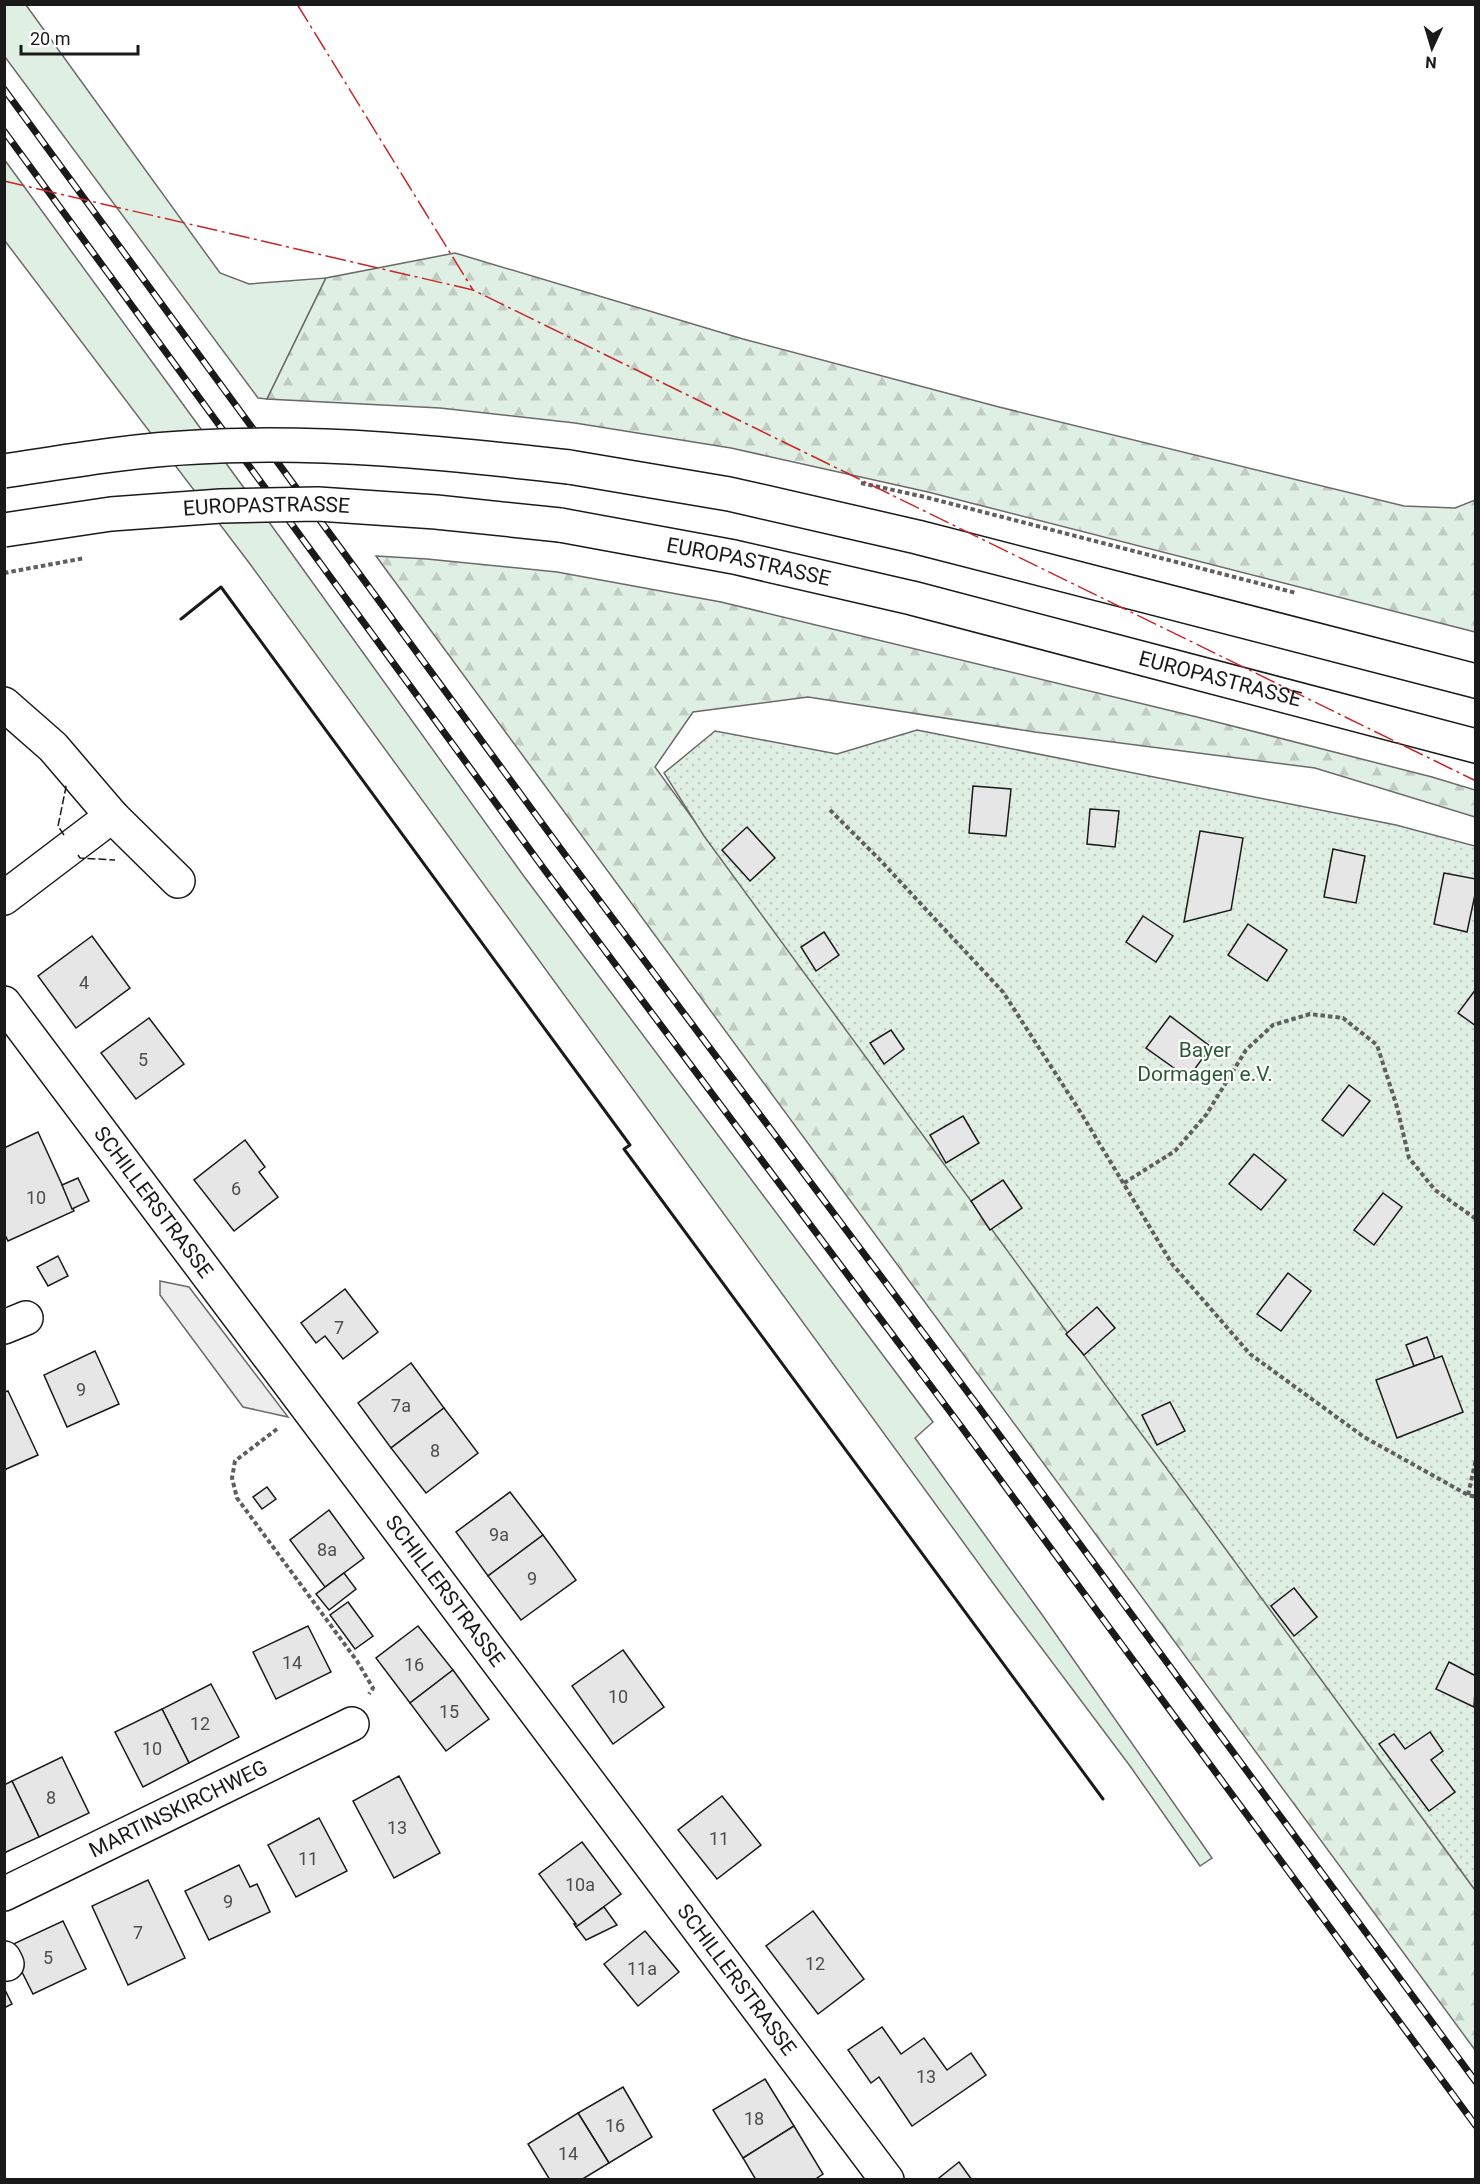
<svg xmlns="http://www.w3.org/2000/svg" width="1480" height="2184" font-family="Roboto,sans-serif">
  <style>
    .grass { fill: #e0efe3; stroke: #6a6a6a; stroke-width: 1.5 }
    .forest { fill: url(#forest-firs); stroke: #6a6a6a; stroke-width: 1.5 }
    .garden { fill: url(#garden-dots); stroke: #6a6a6a; stroke-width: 1.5 }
    .parking { fill: #ededed; stroke: #6a6a6a; stroke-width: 1.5 }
    .building { fill: #e6e6e6; stroke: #1a1a1a; stroke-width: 1.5 }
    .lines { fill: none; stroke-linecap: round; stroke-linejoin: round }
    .minor-casing { stroke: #1a1a1a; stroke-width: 36 }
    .major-casing { stroke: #1a1a1a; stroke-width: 36 }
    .path { stroke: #5f5f5f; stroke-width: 4; stroke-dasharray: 4.5 3; stroke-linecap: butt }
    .minor { stroke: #fff; stroke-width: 33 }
    .major { stroke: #fff; stroke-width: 33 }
    .rail-casing { stroke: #1a1a1a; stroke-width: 7 }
    .rail { stroke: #fff; stroke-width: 4.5; stroke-dasharray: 14; stroke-linecap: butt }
    .major-bridge-casing { stroke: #1a1a1a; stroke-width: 36; stroke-linecap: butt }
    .path-bridge { stroke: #5f5f5f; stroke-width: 4; stroke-dasharray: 4.5 3; stroke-linecap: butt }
    .major-bridge { stroke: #fff; stroke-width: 33 }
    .fence { stroke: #1a1a1a; stroke-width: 1.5; stroke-dasharray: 8 3; stroke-linecap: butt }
    .wall { stroke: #1a1a1a; stroke-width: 3 }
    .power { stroke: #c62828; stroke-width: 1.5; stroke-dasharray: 21 4.5 3 4.5; stroke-linecap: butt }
    .labels { text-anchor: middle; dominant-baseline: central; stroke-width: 4.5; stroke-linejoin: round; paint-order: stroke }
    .number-label { font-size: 18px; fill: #4d4d4d }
    .street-label { font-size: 21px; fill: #1a1a1a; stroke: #fff }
    .park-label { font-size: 21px; fill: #2b5a34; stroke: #fff }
  </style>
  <defs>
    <pattern id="forest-firs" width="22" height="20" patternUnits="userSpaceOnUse" patternTransform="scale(1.5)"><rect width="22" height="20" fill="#e0efe3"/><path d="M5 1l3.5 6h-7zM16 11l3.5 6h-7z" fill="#c0ccc2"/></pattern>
    <pattern id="garden-dots" width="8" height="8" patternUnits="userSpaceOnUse" patternTransform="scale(1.5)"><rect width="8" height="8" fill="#e0efe3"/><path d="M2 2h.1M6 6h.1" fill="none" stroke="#c0ccc2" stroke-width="1.8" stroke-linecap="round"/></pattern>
  </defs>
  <rect width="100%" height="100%" fill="#fff"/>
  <g class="grass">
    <polygon points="4,5 26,5 220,273 249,284 326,278 267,399 258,398 5,57"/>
    <polygon points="4,159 282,540 523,875 933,1422 915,1438 1043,1616 1212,1858 1200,1866 1130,1766 1001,1594 250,564 5,241"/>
  </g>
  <g class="forest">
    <polygon points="455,253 743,339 999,407 1404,506 1455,508 1475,500 1475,632 928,492 731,448 575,423 440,408 267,399 326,278"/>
    <polygon points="376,556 427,559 557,572 721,602 1197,717 1432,777 1475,790 1475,817 1315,768 1035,732 808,697 693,712 655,767 1475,1890 1475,2050"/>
  </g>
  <polygon class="garden" points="917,730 1396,825 1475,846 1475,1890 704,836 664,773 715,731 837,754"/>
  <polygon class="parking" points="160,1281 189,1287 288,1417 243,1407 160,1295"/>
  <g class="building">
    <polygon points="973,786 1011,789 1006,836 969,833"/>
    <polygon points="1090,809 1119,811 1115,847 1087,844"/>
    <polygon points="747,827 775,858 750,881 722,850"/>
    <polygon points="1200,831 1243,838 1231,910 1184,922"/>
    <polygon points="1333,849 1365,856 1356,903 1324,897"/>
    <polygon points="1444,873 1476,879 1476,890 1467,932 1434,924"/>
    <polygon points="1143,916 1173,936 1156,962 1126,942"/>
    <polygon points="1248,924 1287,950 1267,981 1228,955"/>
    <polygon points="824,932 839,955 816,971 801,947"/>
    <polygon points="92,936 130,988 76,1028 38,976"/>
    <polygon points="1476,989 1476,1026 1458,1013"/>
    <polygon points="1170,1016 1211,1047 1188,1078 1146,1048"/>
    <polygon points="149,1018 184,1064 136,1099 101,1053"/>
    <polygon points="891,1030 904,1049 884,1064 870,1043"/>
    <polygon points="1349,1085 1370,1101 1343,1136 1322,1120"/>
    <polygon points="963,1116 979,1143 946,1163 930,1135"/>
    <polygon points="38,1132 74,1211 8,1241 4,1233 4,1148"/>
    <polygon points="245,1140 265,1167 259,1172 278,1197 234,1231 194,1180"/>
    <polygon points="1254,1154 1286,1180 1261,1210 1229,1184"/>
    <polygon points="78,1178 89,1201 72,1209 62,1185"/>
    <polygon points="1003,1180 1022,1208 990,1230 971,1201"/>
    <polygon points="1383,1193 1402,1207 1374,1245 1354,1230"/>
    <polygon points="58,1256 68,1276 48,1286 37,1267"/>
    <polygon points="1288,1273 1311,1291 1281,1331 1257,1314"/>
    <polygon points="345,1289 378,1332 343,1359 325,1336 316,1343 301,1323"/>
    <polygon points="1097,1307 1115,1328 1084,1355 1066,1334"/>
    <polygon points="1427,1337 1435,1359 1414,1366 1406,1345"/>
    <polygon points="95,1351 119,1404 67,1427 44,1375"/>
    <polygon points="1442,1356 1463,1412 1397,1438 1376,1380"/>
    <polygon points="411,1363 444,1408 391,1448 358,1403"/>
    <polygon points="8,1391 38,1455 4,1470 4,1392"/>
    <polygon points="1170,1402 1185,1431 1157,1445 1142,1415"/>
    <polygon points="444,1408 478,1453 426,1493 391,1448"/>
    <polygon points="267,1487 276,1499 262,1509 253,1497"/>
    <polygon points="510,1492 543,1535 488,1576 456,1532"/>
    <polygon points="329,1510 364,1558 325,1587 290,1540"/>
    <polygon points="543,1535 576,1580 521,1620 488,1576"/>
    <polygon points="344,1573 356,1589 329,1610 316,1594"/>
    <polygon points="1294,1588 1317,1617 1294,1636 1271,1606"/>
    <polygon points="348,1602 373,1636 355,1649 330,1615"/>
    <polygon points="308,1626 331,1672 276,1699 253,1652"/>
    <polygon points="418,1626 453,1670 410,1703 376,1658"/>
    <polygon points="623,1650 664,1707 613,1744 572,1686"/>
    <polygon points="1449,1662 1476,1676 1474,1707 1436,1689"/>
    <polygon points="453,1670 489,1719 446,1751 410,1703"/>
    <polygon points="211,1684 239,1737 189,1763 162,1709"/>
    <polygon points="162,1709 189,1763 143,1787 115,1732"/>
    <polygon points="1430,1732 1443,1751 1431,1760 1455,1792 1429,1811 1379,1744 1394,1734 1405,1749"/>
    <polygon points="62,1757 89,1813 39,1837 12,1781"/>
    <polygon points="399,1776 440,1853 394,1878 353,1801"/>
    <polygon points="12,1781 39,1837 4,1853 4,1785"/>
    <polygon points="722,1796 761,1845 717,1879 678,1830"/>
    <polygon points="319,1818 347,1871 296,1897 268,1845"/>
    <polygon points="582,1842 621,1894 576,1927 574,1924 576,1924 539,1874"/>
    <polygon points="239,1865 250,1887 257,1884 270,1912 209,1940 185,1891"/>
    <polygon points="148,1880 185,1958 128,1985 92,1906"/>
    <polygon points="604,1907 617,1925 586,1940 576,1927"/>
    <polygon points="813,1911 864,1979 818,2014 766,1946"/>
    <polygon points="63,1921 86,1969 33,1994 9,1946"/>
    <polygon points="645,1931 679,1972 638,2006 604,1964"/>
    <polygon points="4,1988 12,2004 4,2008"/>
    <polygon points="882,2027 901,2054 924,2038 947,2070 971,2053 986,2075 912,2126 879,2077 871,2083 848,2050"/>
    <polygon points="765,2079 794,2126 743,2158 713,2110"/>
    <polygon points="623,2087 652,2137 609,2163 578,2113"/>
    <polygon points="578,2113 609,2163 581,2180 550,2180 528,2144"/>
    <polygon points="794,2126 823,2174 814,2180 756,2180 743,2158"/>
    <polygon points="959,2162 972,2180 940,2180 939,2178"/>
  </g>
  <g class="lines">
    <defs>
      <g id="minor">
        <polyline points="4,704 53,747 112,816 178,881"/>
        <polyline points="4,898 112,816"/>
        <path id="s1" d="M 4,1003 L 887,2180"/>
        <polyline points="4,1327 26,1318"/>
        <path id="s2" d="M 4,1894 L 352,1724"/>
        <polyline points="4,1958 7,1964"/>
      </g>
      <g id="major">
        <polyline points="569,467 729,494 917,537 1476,681"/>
        <path id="s3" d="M 560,525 L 734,557 L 912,598 L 1476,746"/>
      </g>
    </defs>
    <use href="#minor" class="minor-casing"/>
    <use href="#major" class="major-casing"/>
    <g class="path">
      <polyline points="861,483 925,497 1296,593"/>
      <polyline points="830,810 880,860 1003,992 1081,1113 1172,1264 1250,1354 1364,1437 1468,1495 1476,1497"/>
      <polyline points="1124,1183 1175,1151 1206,1115 1246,1050 1273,1025 1310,1014 1343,1018 1377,1045 1397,1107 1409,1158 1435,1190 1476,1219"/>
      <polyline points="277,1429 235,1461 232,1478 237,1498 357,1661 373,1688 369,1694"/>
      <polyline points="1468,1495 1476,1459"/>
    </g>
    <use href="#minor" class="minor"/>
    <use href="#major" class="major"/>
    <defs>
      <g id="rail">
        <polyline points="4,89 566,856 978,1406 1476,2082"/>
        <polyline points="4,131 544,869 960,1425 1476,2126"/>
      </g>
    </defs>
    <use href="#rail" class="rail-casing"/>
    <use href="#rail" class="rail"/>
    <defs>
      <g id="major-bridge">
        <path d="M 4,471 C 69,461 133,450 198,447 C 322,440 446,453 569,467"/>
        <path id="s4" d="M 4,530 L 111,514 L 221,506 L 318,504 L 436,512 L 560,525"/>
      </g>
    </defs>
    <use href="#major-bridge" class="major-bridge-casing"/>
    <polyline class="path-bridge" points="4,573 85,558"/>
    <use href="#major-bridge" class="major-bridge"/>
    <g class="fence">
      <polyline points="64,835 58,826 66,787 65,785"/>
      <polyline points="78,855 80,858 115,860"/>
    </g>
    <polyline class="wall" points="181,619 221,587 630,1145 624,1149 1103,1799"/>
    <g class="power">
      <polyline points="297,4 473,290"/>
      <polyline points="4,181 473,290 1476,781"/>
    </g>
  </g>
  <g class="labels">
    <g class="number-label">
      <text x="84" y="982">4</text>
      <text x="143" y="1059">5</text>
      <text x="236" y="1188">6</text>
      <text x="36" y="1197">10</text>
      <text x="339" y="1327">7</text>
      <text x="81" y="1389">9</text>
      <text x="401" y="1405">7a</text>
      <text x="435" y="1450">8</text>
      <text x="499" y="1534">9a</text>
      <text x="327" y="1549">8a</text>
      <text x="532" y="1578">9</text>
      <text x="292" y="1662">14</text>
      <text x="414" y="1664">16</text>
      <text x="618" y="1696">10</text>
      <text x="449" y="1711">15</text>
      <text x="200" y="1723">12</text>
      <text x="152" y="1748">10</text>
      <text x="51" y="1797">8</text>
      <text x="397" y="1827">13</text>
      <text x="719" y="1838">11</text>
      <text x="308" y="1858">11</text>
      <text x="580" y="1884">10a</text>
      <text x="228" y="1901">9</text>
      <text x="138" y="1932">7</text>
      <text x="48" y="1957">5</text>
      <text x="815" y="1963">12</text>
      <text x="642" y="1968">11a</text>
      <text x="926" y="2076">13</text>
      <text x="754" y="2118">18</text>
      <text x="615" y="2125">16</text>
      <text x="568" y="2153">14</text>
    </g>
    <g class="street-label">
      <text stroke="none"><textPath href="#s4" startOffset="264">EUROPASTRASSE</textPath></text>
      <text stroke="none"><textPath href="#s3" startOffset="192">EUROPASTRASSE</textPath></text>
      <text stroke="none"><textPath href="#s3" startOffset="678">EUROPASTRASSE</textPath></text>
      <text stroke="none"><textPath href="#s1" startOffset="249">SCHILLERSTRASSE</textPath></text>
      <text stroke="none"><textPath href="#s1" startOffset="735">SCHILLERSTRASSE</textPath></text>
      <text stroke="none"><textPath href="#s2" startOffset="194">MARTINSKIRCHWEG</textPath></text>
      <text stroke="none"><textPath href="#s1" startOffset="1221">SCHILLERSTRASSE</textPath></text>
    </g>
    <g class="park-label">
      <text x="1205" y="1050">Bayer<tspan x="1205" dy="24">Dormagen e.V.</tspan></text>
    </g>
  </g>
  <rect width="1480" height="2184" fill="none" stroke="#1a1a1a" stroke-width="12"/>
  <g transform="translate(1432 48) rotate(184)" stroke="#ffffff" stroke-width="4.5" paint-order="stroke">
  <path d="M0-4.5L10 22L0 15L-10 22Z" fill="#1a1a1a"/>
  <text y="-9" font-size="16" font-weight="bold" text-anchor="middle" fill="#1a1a1a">N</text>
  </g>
  <path d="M21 45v9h117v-9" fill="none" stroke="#1a1a1a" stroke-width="3"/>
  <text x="30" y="45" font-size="18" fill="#1a1a1a" stroke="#ffffff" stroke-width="4.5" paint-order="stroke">20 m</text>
</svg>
